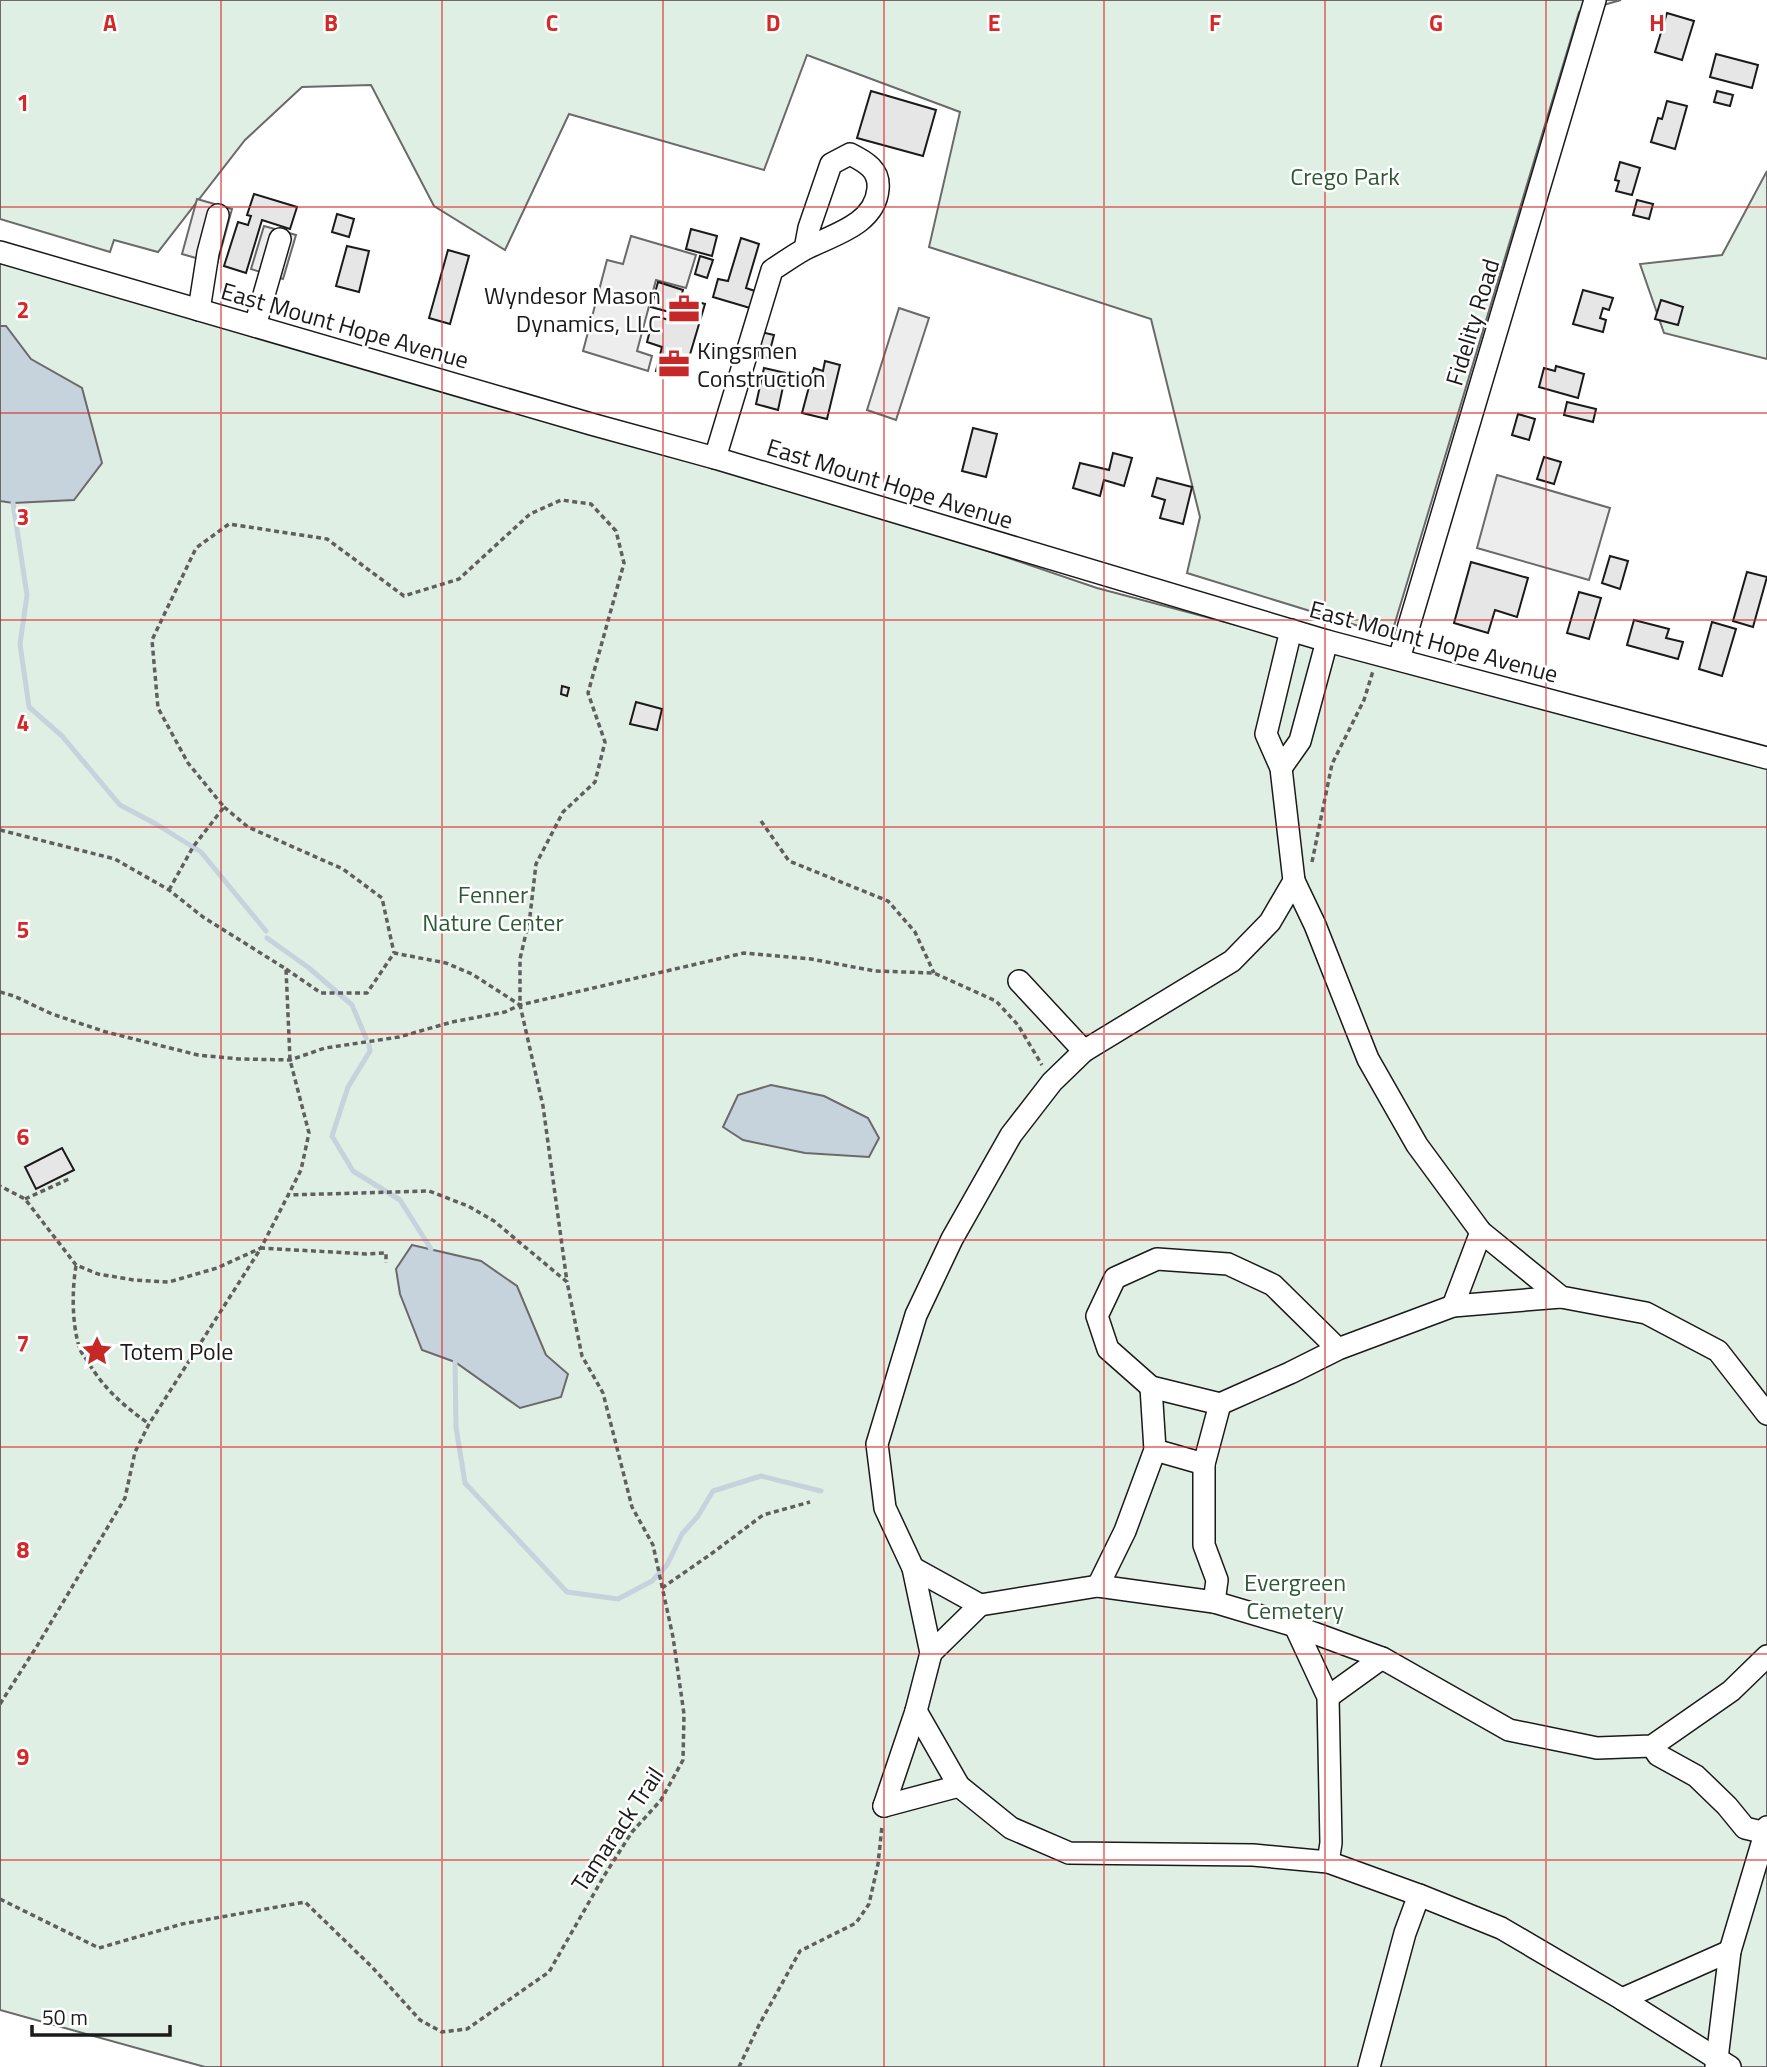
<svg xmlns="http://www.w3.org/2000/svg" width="1767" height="2067" font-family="'Titillium Web',sans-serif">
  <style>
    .green { fill: #e0efe3; stroke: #6a6a6a; stroke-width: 2 }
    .parking { fill: #ededed; stroke: #6a6a6a; stroke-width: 2 }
    .water { fill: #c6d2dc; stroke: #6a6a6a; stroke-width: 2 }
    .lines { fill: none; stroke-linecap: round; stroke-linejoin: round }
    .stream { stroke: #c6d2dc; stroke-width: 5 }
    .building { fill: #e6e6e6; stroke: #1a1a1a; stroke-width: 2 }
    .minor-casing { stroke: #1a1a1a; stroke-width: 24 }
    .path { stroke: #5f5f5f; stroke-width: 3.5; stroke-dasharray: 5 3.5; stroke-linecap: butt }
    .minor { stroke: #fff; stroke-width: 21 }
    .grid { fill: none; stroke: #d62828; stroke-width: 2; stroke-opacity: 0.55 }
    .labels { text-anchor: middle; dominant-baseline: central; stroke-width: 5; stroke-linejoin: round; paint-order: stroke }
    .park-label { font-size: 24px; fill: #2b5a34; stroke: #fff }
    .poi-label { font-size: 24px; fill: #1a1a1a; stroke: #fff; text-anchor: start }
    .street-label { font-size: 24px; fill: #1a1a1a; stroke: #fff }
    .grid-label { font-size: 23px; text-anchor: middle; font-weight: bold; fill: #d62828; stroke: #fff; stroke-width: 5; stroke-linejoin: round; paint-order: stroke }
  </style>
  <rect width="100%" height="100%" fill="#fff"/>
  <g class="green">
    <polygon points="0,0 1621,0 1579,12 1391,636 1187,573 1200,517 1151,319 929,247 960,112 807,55 764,170 569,114 505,250 434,206 371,85 302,87 245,140 158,252 114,240 110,252 0,219"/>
    <polygon points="1767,171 1767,359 1664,333 1640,264 1722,255"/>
    <polygon points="0,254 715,458 1097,588 1767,766 1767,2067 205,2067 0,2010"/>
  </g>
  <g class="parking">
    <polygon points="197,199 232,209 217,264 182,254"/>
    <polygon points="264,226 296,235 283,279 251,269"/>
    <polygon points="631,236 696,255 686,288 656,280 637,351 652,356 648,371 583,351 607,260 623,264"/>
    <polygon points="899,308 929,318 896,420 867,410"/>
    <polygon points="1497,475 1610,508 1589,580 1477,548"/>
  </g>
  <g class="water">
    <polygon points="0,326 6,326 31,359 82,388 102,463 74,500 13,503 0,501"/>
    <polygon points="771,1085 824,1096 868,1118 879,1138 869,1157 805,1153 743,1140 723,1127 738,1095"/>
    <polygon points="412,1245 481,1261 517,1286 546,1355 568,1374 561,1397 520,1408 455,1362 422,1350 400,1294 396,1269"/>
  </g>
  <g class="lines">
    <g class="stream">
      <polyline points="13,503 27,595 20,644 29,707 62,736 120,805 156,824 201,852 266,931"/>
      <polyline points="267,938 309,968 352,1005 366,1038"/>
      <polyline points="369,1045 370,1051 348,1087 332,1136 353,1171 400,1200 431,1249"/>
      <polyline points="455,1362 456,1427 465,1483 567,1592 618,1599 652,1581 667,1565 682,1534 698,1516 713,1491 761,1476 821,1491"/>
    </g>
  </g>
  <g class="building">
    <polygon points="1667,13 1694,21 1682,60 1655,52"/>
    <polygon points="1716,54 1758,65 1752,88 1710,77"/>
    <polygon points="871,91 936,110 923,156 857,138"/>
    <polygon points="1717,91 1733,95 1730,106 1714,102"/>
    <polygon points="1667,101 1687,106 1675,149 1651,142 1658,118 1662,119"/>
    <polygon points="1620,162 1640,168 1632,195 1616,191 1619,181 1615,180"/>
    <polygon points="254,194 297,207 290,229 262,220 246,273 224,266 238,222 248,225 251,216 247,215"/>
    <polygon points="1637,200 1653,204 1649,219 1633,215"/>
    <polygon points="337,214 354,219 349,237 332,232"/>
    <polygon points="691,229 717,236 712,256 686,249"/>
    <polygon points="741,238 759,244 746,288 755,291 750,308 713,297 718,279 728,281"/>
    <polygon points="347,246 369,251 359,292 336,286"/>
    <polygon points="448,250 469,256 450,324 429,318"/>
    <polygon points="700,256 713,260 707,278 695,274"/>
    <polygon points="658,282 683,290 681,297 705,304 683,378 656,371 662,347 647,342 654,315 671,321 673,313 651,307"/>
    <polygon points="1583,290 1613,298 1609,310 1603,308 1600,318 1606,320 1603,332 1573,324"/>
    <polygon points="1661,300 1683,307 1678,325 1655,319"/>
    <polygon points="761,332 774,335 768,358 756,355"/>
    <polygon points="825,361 840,365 827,419 802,413 814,368 823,371"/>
    <polygon points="1556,366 1584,374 1578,398 1539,387 1544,368 1555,371"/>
    <polygon points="764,368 786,373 778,410 756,404"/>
    <polygon points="1567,402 1596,409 1593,422 1564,415"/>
    <polygon points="1518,414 1535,419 1529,440 1512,435"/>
    <polygon points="973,428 997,434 986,477 962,471"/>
    <polygon points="1113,453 1132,458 1124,486 1104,480 1100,496 1073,488 1080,463 1109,470"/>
    <polygon points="1544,457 1561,462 1554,484 1537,479"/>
    <polygon points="1157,478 1192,487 1183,524 1160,518 1165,500 1152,496"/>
    <polygon points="1610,556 1628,561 1620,589 1602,583"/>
    <polygon points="1471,562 1528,578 1517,617 1495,610 1488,633 1454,623"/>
    <polygon points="1747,572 1767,577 1753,627 1733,621"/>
    <polygon points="1579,592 1601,598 1589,639 1567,633"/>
    <polygon points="1634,620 1669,629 1666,638 1683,642 1678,659 1627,645"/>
    <polygon points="1712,622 1736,629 1722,676 1699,669"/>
    <polygon points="562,686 569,688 567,696 561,694"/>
    <polygon points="636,702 662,709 657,730 630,724"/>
    <polygon points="62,1148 74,1170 36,1189 25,1167"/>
  </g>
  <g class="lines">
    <defs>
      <g id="minor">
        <polyline points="0,252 591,424 715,458 1327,641 1767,758"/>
        <polyline points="199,310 208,253 218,215"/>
        <polyline points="255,326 280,239"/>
        <path d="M 715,458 L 772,270 C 783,263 794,255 805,249 C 832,235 875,225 878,189 C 880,170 866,162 850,154 L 831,164 L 809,228 L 805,249"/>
        <polyline points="1399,659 1595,0"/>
        <polyline points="1281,768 1300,741 1327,641"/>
        <polyline points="1294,881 1315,925 1368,1059 1417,1145 1481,1232 1561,1297 1646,1313 1718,1351 1767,1414"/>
        <polyline points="1019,981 1084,1051"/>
        <polyline points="1453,1306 1481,1232"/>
        <polyline points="1338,1349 1290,1373 1220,1404 1151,1387 1108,1349 1097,1316 1115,1278 1157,1259 1228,1264 1273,1285 1338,1349 1453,1306 1561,1297"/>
        <polyline points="1155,1450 1204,1464"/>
        <polyline points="913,1568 980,1605 1098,1586 1214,1602 1295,1626 1382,1658 1509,1730 1597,1748 1652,1746 1731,1691 1767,1656"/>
        <polyline points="1098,1586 1125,1531 1155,1450 1151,1387"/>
        <polyline points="1214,1602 1217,1580 1204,1545 1204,1464 1220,1404"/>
        <polyline points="1295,1626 1328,1697 1331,1843 1328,1862"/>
        <polyline points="931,1653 980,1605"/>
        <polyline points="1328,1697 1382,1658"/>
        <polyline points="916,1711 959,1786 1011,1828 1069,1853 1253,1855 1328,1862 1419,1895 1501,1928 1622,1999 1730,2067"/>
        <polyline points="1652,1746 1658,1755 1696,1776 1727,1806 1745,1828 1766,1833"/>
        <polyline points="884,1806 916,1711 931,1653 913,1568 885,1508 877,1444 916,1315 952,1239 1011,1135 1052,1082 1084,1051 1232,961 1270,922 1294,881 1281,768 1266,734 1291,630"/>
        <polyline points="884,1806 959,1786"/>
        <polyline points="1622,1999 1730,1951"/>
        <polyline points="1369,2067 1405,1933 1419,1895"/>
        <polyline points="1716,2067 1730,1951 1767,1827"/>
      </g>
    </defs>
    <use href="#minor" class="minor-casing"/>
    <g class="path">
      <polyline points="224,807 248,827 343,869 382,898 394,953"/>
      <polyline points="761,821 789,861 888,901 915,932 934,973"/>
      <polyline points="0,830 115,859 169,890 203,917 286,969 290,1060 309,1133 301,1170 261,1248 217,1268 169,1282 134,1280 98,1274 76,1265 25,1199 0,1186"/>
      <polyline points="1312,862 1332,764 1364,700 1373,671"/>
      <polyline points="169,890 193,847 224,807 188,763 158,708 152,640 196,548 229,524 327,539 404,596 459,579 530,514 561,500 591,504 616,531 624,563 588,693 605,742 595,782 563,812 536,864 530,916 520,959 520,1005 543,1106 567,1282"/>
      <polyline points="286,969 321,993 367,993 394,953 446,963 472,974 520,1005"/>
      <polyline points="0,992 14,996 52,1014 106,1032 198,1055 239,1059 290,1060 325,1048 399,1037 452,1022 505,1012 520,1005 744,953 811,959 875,971 934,973 996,1001 1018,1025 1042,1065"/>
      <polyline points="25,1199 71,1178"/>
      <path d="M 76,1266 C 72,1290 72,1319 78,1343 C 79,1350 84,1356 88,1362 C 105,1390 123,1405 149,1424"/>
      <polyline points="662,1588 711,1554 763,1515 810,1502"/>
      <polyline points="0,1704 37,1646 125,1498 135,1452 149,1424 261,1248 366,1254 386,1253 386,1263"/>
      <polyline points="0,1899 99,1948 182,1924 305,1902 372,1967 420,2020 442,2032 467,2029 549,1972 604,1876 632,1832 661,1800 683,1760 684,1714 673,1637 653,1545 632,1507 603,1393 582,1356 567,1282 494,1221 468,1206 429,1191 288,1195"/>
      <polyline points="739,2067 759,2025 800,1951 856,1923 869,1904 878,1864 882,1826"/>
    </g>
    <use href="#minor" class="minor"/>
  </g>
  <path class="grid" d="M 221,0 L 221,2067M 442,0 L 442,2067M 663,0 L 663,2067M 884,0 L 884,2067M 1104,0 L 1104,2067M 1325,0 L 1325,2067M 1546,0 L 1546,2067M 0,207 L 1767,207M 0,413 L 1767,413M 0,620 L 1767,620M 0,827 L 1767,827M 0,1034 L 1767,1034M 0,1240 L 1767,1240M 0,1447 L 1767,1447M 0,1654 L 1767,1654M 0,1860 L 1767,1860"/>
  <defs>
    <symbol id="office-bare" viewBox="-9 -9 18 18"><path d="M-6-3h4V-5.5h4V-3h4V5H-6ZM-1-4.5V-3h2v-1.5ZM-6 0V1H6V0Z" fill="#c62828" stroke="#fff" stroke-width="2.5" paint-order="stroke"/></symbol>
    <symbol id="sight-bare" viewBox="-9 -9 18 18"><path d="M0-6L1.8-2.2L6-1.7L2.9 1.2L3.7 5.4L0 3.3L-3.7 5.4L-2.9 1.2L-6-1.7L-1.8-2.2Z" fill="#c62828" stroke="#fff" stroke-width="2.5" paint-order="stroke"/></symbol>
  </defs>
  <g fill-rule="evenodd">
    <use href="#office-bare" x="662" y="287" width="44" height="44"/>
    <use href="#office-bare" x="652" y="342" width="44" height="44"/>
    <use href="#sight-bare" x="75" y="1329" width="44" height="44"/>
  </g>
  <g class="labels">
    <g class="park-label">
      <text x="1345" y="176">Crego Park</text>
      <text x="493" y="894">Fenner<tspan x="493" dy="28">Nature Center</tspan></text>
      <text x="1295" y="1582">Evergreen<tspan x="1295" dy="28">Cemetery</tspan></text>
    </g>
    <g class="poi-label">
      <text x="661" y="295" text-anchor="end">Wyndesor Mason<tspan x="661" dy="28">Dynamics, LLC</tspan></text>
      <text x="697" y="350">Kingsmen<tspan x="697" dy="28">Construction</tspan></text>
      <text x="120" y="1351">Totem Pole</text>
    </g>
    <g class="street-label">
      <text transform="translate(1472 322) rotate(-73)">Fidelity Road</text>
      <text transform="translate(345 325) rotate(16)">East Mount Hope Avenue</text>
      <text transform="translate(890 483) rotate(17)">East Mount Hope Avenue</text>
      <text transform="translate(1434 641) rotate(15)">East Mount Hope Avenue</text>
      <text transform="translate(617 1829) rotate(-56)">Tamarack Trail</text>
    </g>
  </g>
  <g class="grid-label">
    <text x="110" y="31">A</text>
    <text x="331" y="31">B</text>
    <text x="552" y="31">C</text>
    <text x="773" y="31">D</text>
    <text x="994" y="31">E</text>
    <text x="1215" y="31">F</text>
    <text x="1436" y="31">G</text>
    <text x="1657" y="31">H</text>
    <text x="23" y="111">1</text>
    <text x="23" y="318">2</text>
    <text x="23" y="525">3</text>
    <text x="23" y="731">4</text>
    <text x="23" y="938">5</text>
    <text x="23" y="1145">6</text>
    <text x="23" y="1352">7</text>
    <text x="23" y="1558">8</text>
    <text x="23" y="1765">9</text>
  </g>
  <path d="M32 2025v10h138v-10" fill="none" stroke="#1a1a1a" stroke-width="3.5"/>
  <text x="42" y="2025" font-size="21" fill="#1a1a1a" stroke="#ffffff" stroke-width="5" paint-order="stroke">50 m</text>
</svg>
